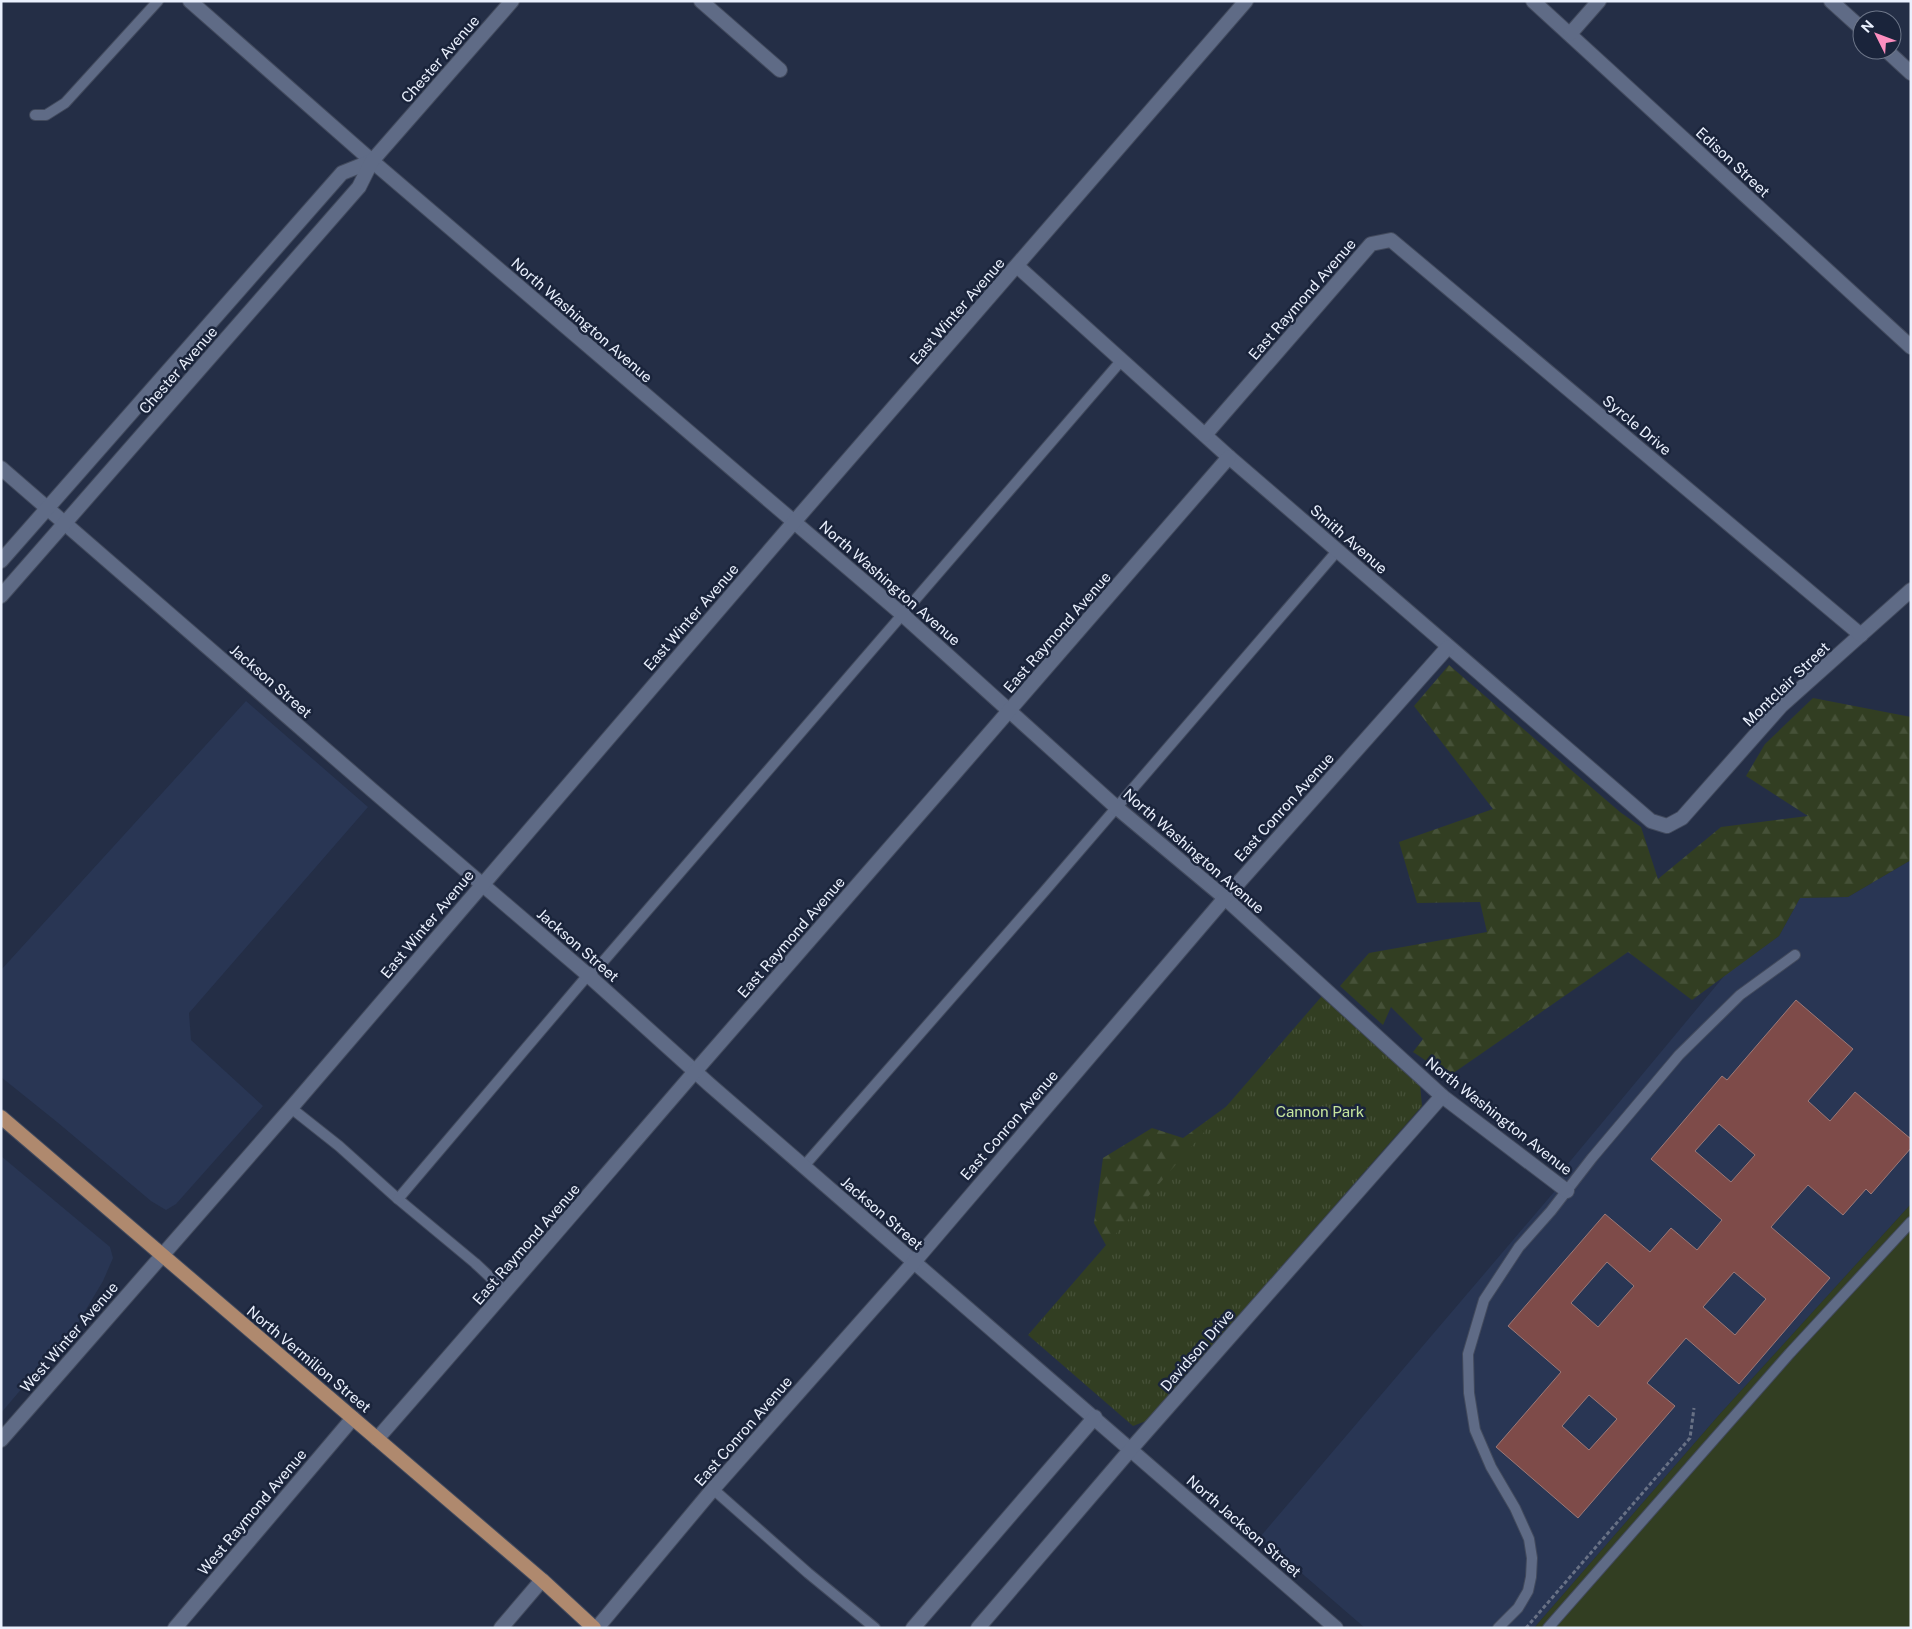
<svg xmlns="http://www.w3.org/2000/svg" width="1912" height="1629" font-family="'Public Sans',sans-serif">
  <style>
    .built { fill: #293654 }
    .grass { fill: #323e22 }
    .forest { fill: url(#forest-firs) }
    .park { fill: url(#park-tufts) }
    .building { fill: #7e4b49; stroke: #9d7977; fill-rule: evenodd }
    .lines { fill: none; stroke-linecap: round; stroke-linejoin: round }
    .service-casing { stroke: #424a5d; stroke-width: 12 }
    .minor-casing { stroke: #424a5d; stroke-width: 16 }
    .primary-casing { stroke: #424a5d; stroke-width: 16 }
    .path { stroke: #687185; stroke-width: 3; stroke-dasharray: 4 2.5; stroke-linecap: butt }
    .service { stroke: #5f6b86; stroke-width: 10 }
    .minor { stroke: #5f6b86; stroke-width: 14 }
    .primary { stroke: #af896e; stroke-width: 14 }
    .labels { text-anchor: middle; dominant-baseline: central; stroke-width: 5; stroke-linejoin: round; paint-order: stroke }
    .street-label { font-size: 15px; fill: #eaf0fd; stroke: #1a243b }
    .park-label { font-size: 15px; fill: #c6e59d; stroke: #1a243b }
  </style>
  <defs>
    <pattern id="forest-firs" width="22" height="20" patternUnits="userSpaceOnUse" patternTransform="scale(1.25)"><rect width="22" height="20" fill="#323e22"/><path d="M5 1l3.5 6h-7zM16 11l3.5 6h-7z" fill="#465138"/></pattern>
    <pattern id="park-tufts" width="24" height="20" patternUnits="userSpaceOnUse" patternTransform="scale(1.25)"><rect width="24" height="20" fill="#323e22"/><path d="M3 7l-1-3M5 7V3M7 7l1-3M15 17l-1-3M17 17v-4M19 17l1-3" fill="none" stroke="#465138"/></pattern>
  </defs>
  <rect width="100%" height="100%" fill="#242e46"/>
  <g class="built">
    <polygon points="246,701 368,807 189,1013 191,1040 263,1106 176,1204 166,1210 151,1201 57,1122 1,1077 1,970"/>
    <polygon points="1911,860 1911,1204 1719,1415 1534,1628 1365,1628 1260,1537 1554,1192 1567,1165 1725,975 1779,936 1800,898 1848,897"/>
    <polygon points="1,1156 110,1247 113,1258 103,1281 79,1321 1,1413"/>
  </g>
  <polygon class="grass" points="1911,1204 1911,1628 1534,1628 1719,1415"/>
  <g class="forest">
    <polygon points="1449,665 1620,812 1641,827 1658,879 1721,827 1808,816 1746,776 1765,744 1813,698 1911,717 1911,860 1848,897 1800,898 1779,936 1692,1000 1628,952 1449,1076 1413,1052 1423,1039 1391,1007 1383,1025 1340,986 1369,953 1487,932 1480,902 1417,903 1399,842 1493,809 1414,706"/>
    <polygon points="1227,1106 1144,1316 1094,1223 1103,1158 1152,1128 1183,1138"/>
  </g>
  <polygon class="park" points="1322,996 1420,1084 1422,1106 1146,1421 1133,1426 1028,1335"/>
  <path class="building" d="M 1796,1000 L 1853,1049 L 1808,1101 L 1830,1121 L 1855,1092 L 1911,1139 L 1911,1148 L 1871,1194 L 1866,1189 L 1843,1215 L 1808,1185 L 1771,1227 L 1830,1278 L 1739,1384 L 1686,1338 L 1647,1383 L 1675,1406 L 1578,1518 L 1496,1447 L 1561,1372 L 1508,1326 L 1605,1214 L 1650,1252 L 1671,1228 L 1697,1250 L 1722,1220 L 1651,1159 L 1722,1076 L 1727,1080 ZM 1719,1124 L 1755,1155 L 1731,1182 L 1695,1151 ZM 1607,1262 L 1634,1286 L 1598,1327 L 1571,1303 ZM 1734,1272 L 1766,1299 L 1735,1335 L 1703,1307 ZM 1589,1395 L 1617,1419 L 1589,1450 L 1562,1426 Z"/>
  <g class="lines">
    <defs>
      <g id="service">
        <polyline points="35,115 46,115 65,103 158,1"/>
        <polyline points="291,1108 339,1146 398,1199 475,1263 506,1292"/>
        <polyline points="804,1166 1043,893 1338,550"/>
        <polyline points="398,1199 588,975 601,964 1121,361"/>
        <polyline points="713,1489 808,1573 875,1628"/>
        <polyline points="1498,1628 1518,1608 1528,1591 1531,1577 1532,1558 1529,1539 1515,1508 1491,1467 1475,1430 1469,1393 1468,1354 1484,1300 1519,1247 1551,1211 1592,1158 1679,1055 1740,995 1795,955"/>
        <polyline points="1548,1628 1790,1353 1911,1222"/>
      </g>
      <g id="minor">
        <polyline points="190,1 372,161 903,615 1116,807 1225,898 1442,1096 1567,1191"/>
        <polyline points="701,1 780,70"/>
        <polyline points="1533,1 1911,347"/>
        <polyline points="1831,1 1862,29"/>
        <polyline points="1570,34 1599,1"/>
        <polyline points="1886,50 1911,73"/>
        <polyline points="1017,266 1229,457 1651,821 1667,826 1682,818 1781,706 1911,590"/>
        <polyline points="1205,435 1371,244 1391,240 1861,635"/>
        <polyline points="1,468 372,790 588,975 710,1085 1336,1628"/>
        <polyline points="1,561 342,173 372,161"/>
        <polyline points="1,596 359,187 372,161 512,1"/>
        <path d="M 377,1439 C 485,1316 591,1192 698,1068 C 875,864 1053,662 1229,457"/>
        <polyline points="1,1440 291,1108 794,522 1246,1"/>
        <polyline points="175,1628 353,1418"/>
        <polyline points="501,1628 542,1580"/>
        <polyline points="597,1628 713,1489 914,1262 1225,898 1448,647"/>
        <polyline points="913,1628 1095,1417"/>
        <polyline points="978,1628 1131,1449 1442,1096"/>
      </g>
      <polyline id="primary" points="1,1117 542,1580 594,1628"/>
    </defs>
    <use href="#service" class="service-casing"/>
    <use href="#minor" class="minor-casing"/>
    <use href="#primary" class="primary-casing"/>
    <polyline class="path" points="1526,1628 1690,1438 1694,1408"/>
    <use href="#service" class="service"/>
    <use href="#minor" class="minor"/>
    <use href="#primary" class="primary"/>
  </g>
  <g class="labels">
    <g class="street-label">
      <text transform="translate(440 59) rotate(-49)">Chester Avenue</text>
      <text transform="translate(1733 162) rotate(43)">Edison Street</text>
      <text transform="translate(1302 299) rotate(-49)">East Raymond Avenue</text>
      <text transform="translate(957 311) rotate(-49)">East Winter Avenue</text>
      <text transform="translate(582 320) rotate(41)">North Washington Avenue</text>
      <text transform="translate(178 370) rotate(-49)">Chester Avenue</text>
      <text transform="translate(1637 425) rotate(40)">Syrcle Drive</text>
      <text transform="translate(1349 539) rotate(41)">Smith Avenue</text>
      <text transform="translate(890 583) rotate(41)">North Washington Avenue</text>
      <text transform="translate(691 617) rotate(-49)">East Winter Avenue</text>
      <text transform="translate(1057 632) rotate(-49)">East Raymond Avenue</text>
      <text transform="translate(271 681) rotate(41)">Jackson Street</text>
      <text transform="translate(1786 684) rotate(-44)">Montclair Street</text>
      <text transform="translate(1284 807) rotate(-48)">East Conron Avenue</text>
      <text transform="translate(1194 851) rotate(41)">North Washington Avenue</text>
      <text transform="translate(427 924) rotate(-50)">East Winter Avenue</text>
      <text transform="translate(791 937) rotate(-49)">East Raymond Avenue</text>
      <text transform="translate(578 945) rotate(41)">Jackson Street</text>
      <text transform="translate(1499 1116) rotate(38)">North Washington Avenue</text>
      <text transform="translate(1009 1125) rotate(-49)">East Conron Avenue</text>
      <text transform="translate(882 1213) rotate(41)">Jackson Street</text>
      <text transform="translate(526 1244) rotate(-49)">East Raymond Avenue</text>
      <text transform="translate(69 1337) rotate(-49)">West Winter Avenue</text>
      <text transform="translate(1197 1350) rotate(-49)">Davidson Drive</text>
      <text transform="translate(309 1359) rotate(40)">North Vermilion Street</text>
      <text transform="translate(743 1431) rotate(-49)">East Conron Avenue</text>
      <text transform="translate(252 1512) rotate(-50)">West Raymond Avenue</text>
      <text transform="translate(1244 1526) rotate(41)">North Jackson Street</text>
    </g>
    <g class="park-label">
      <text x="1320" y="1111">Cannon Park</text>
    </g>
  </g>
  <rect width="1912" height="1629" fill="none" stroke="#eaf0fd" stroke-width="5"/>
  <g transform="translate(1877 35) rotate(312)"><circle r="24" fill="#1a243b" stroke="#6d7689"/>
  <path d="M0-4L9 19L0 12L-9 19Z" fill="#fd8ebf"/>
  <text y="-8" font-size="14" font-weight="bold" text-anchor="middle" fill="#eaf0fd">N</text>
  </g>
</svg>
